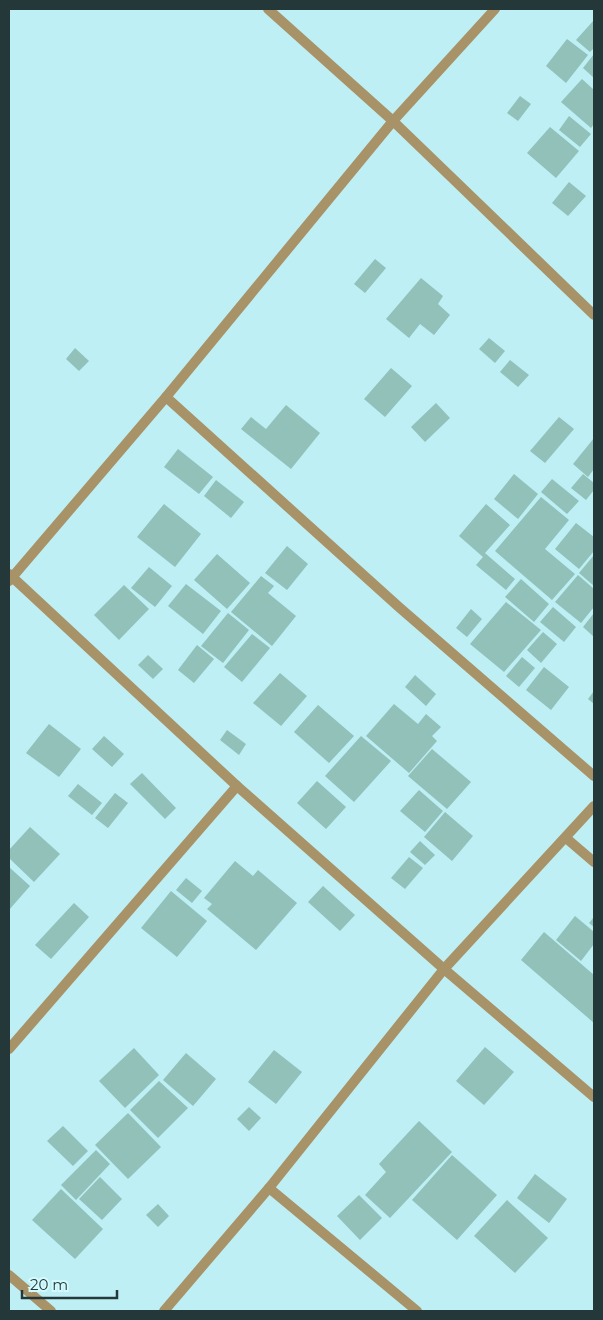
<svg xmlns="http://www.w3.org/2000/svg" width="603" height="1320" font-family="Montserrat,sans-serif">
  <style>
    .building { fill: #91c1b9 }
    .lines { fill: none; stroke-linecap: round; stroke-linejoin: round }
    .minor { stroke: #a89268; stroke-width: 10 }
  </style>
  <rect width="100%" height="100%" fill="#bdeff4"/>
  <g class="building">
    <polygon points="594,20 594,48 590,52 576,40"/>
    <polygon points="567,39 588,55 566,83 546,66"/>
    <polygon points="594,54 594,78 583,68"/>
    <polygon points="582,79 594,90 594,124 591,128 561,102"/>
    <polygon points="520,96 531,104 518,121 507,113"/>
    <polygon points="569,116 591,134 580,147 559,130"/>
    <polygon points="550,127 579,151 556,178 527,153"/>
    <polygon points="569,182 586,196 568,216 552,203"/>
    <polygon points="375,259 386,268 365,293 354,284"/>
    <polygon points="421,278 443,296 438,304 450,315 434,335 420,324 409,338 386,319"/>
    <polygon points="489,338 505,351 495,363 479,349"/>
    <polygon points="75,348 89,361 79,371 66,359"/>
    <polygon points="510,360 529,375 518,387 500,372"/>
    <polygon points="391,368 412,386 385,417 364,399"/>
    <polygon points="436,403 450,418 425,442 411,427"/>
    <polygon points="286,405 320,433 291,469 241,429 251,417 266,429"/>
    <polygon points="559,417 574,429 545,463 530,451"/>
    <polygon points="594,438 594,469 588,477 573,464"/>
    <polygon points="178,449 213,477 199,494 164,467"/>
    <polygon points="514,474 538,494 518,519 494,499"/>
    <polygon points="583,474 594,483 594,490 586,500 571,488"/>
    <polygon points="552,479 579,501 567,514 541,492"/>
    <polygon points="216,480 244,502 231,518 204,496"/>
    <polygon points="541,497 569,520 545,549 575,574 552,600 495,551"/>
    <polygon points="164,504 201,534 175,567 137,537"/>
    <polygon points="486,504 510,525 485,553 515,579 506,590 476,565 483,557 459,536"/>
    <polygon points="576,523 594,537 594,551 579,569 555,549"/>
    <polygon points="287,546 308,564 287,590 265,573"/>
    <polygon points="217,554 250,583 227,609 194,580"/>
    <polygon points="594,555 594,586 579,573"/>
    <polygon points="149,567 172,586 155,607 131,588"/>
    <polygon points="578,575 594,589 594,607 581,623 555,602"/>
    <polygon points="261,576 274,586 268,593 296,616 272,646 231,612"/>
    <polygon points="521,579 549,604 534,622 505,597"/>
    <polygon points="186,584 221,611 203,634 168,606"/>
    <polygon points="124,585 149,609 119,640 94,615"/>
    <polygon points="506,602 541,630 504,672 470,644"/>
    <polygon points="553,607 576,627 564,642 540,622"/>
    <polygon points="471,609 482,619 467,637 456,628"/>
    <polygon points="228,613 249,630 223,663 201,646"/>
    <polygon points="594,613 594,637 583,627"/>
    <polygon points="543,632 557,644 541,663 527,650"/>
    <polygon points="252,634 270,648 242,682 224,667"/>
    <polygon points="197,645 214,659 194,683 178,670"/>
    <polygon points="148,655 163,669 153,679 138,665"/>
    <polygon points="522,657 535,668 519,687 506,676"/>
    <polygon points="544,667 569,687 551,710 526,690"/>
    <polygon points="280,673 307,696 281,726 253,703"/>
    <polygon points="415,675 436,694 426,706 405,687"/>
    <polygon points="594,691 594,704 588,699"/>
    <polygon points="394,704 418,724 426,714 441,727 432,736 437,741 409,773 366,736"/>
    <polygon points="318,705 354,736 329,763 294,732"/>
    <polygon points="49,724 81,749 59,777 26,753"/>
    <polygon points="227,730 246,744 239,755 220,740"/>
    <polygon points="104,736 124,754 112,767 92,749"/>
    <polygon points="361,736 391,761 354,802 325,776"/>
    <polygon points="432,749 471,782 447,809 408,776"/>
    <polygon points="142,773 176,808 165,819 130,784"/>
    <polygon points="317,781 346,807 326,829 297,803"/>
    <polygon points="78,784 102,803 92,815 68,796"/>
    <polygon points="419,790 443,811 425,832 400,811"/>
    <polygon points="115,793 128,803 108,828 95,818"/>
    <polygon points="445,812 473,836 452,861 424,837"/>
    <polygon points="30,827 60,854 34,882 9,858 9,850"/>
    <polygon points="420,841 435,855 425,865 410,852"/>
    <polygon points="409,857 423,868 405,889 391,878"/>
    <polygon points="235,861 253,876 258,870 297,903 256,950 207,909 212,904 204,898"/>
    <polygon points="9,867 30,886 9,910"/>
    <polygon points="186,878 202,891 192,903 176,890"/>
    <polygon points="323,886 355,915 340,931 308,902"/>
    <polygon points="171,891 207,921 177,957 141,928"/>
    <polygon points="74,903 89,917 51,959 35,945"/>
    <polygon points="575,916 594,932 594,944 581,961 556,940"/>
    <polygon points="594,917 594,927 589,923"/>
    <polygon points="544,932 594,975 594,1023 521,960"/>
    <polygon points="485,1047 514,1072 484,1105 456,1081"/>
    <polygon points="134,1048 159,1075 125,1108 99,1081"/>
    <polygon points="274,1050 302,1072 276,1104 248,1082"/>
    <polygon points="186,1053 216,1079 193,1106 163,1080"/>
    <polygon points="159,1081 188,1108 158,1138 130,1110"/>
    <polygon points="249,1107 261,1118 249,1131 237,1119"/>
    <polygon points="128,1113 161,1147 128,1179 95,1145"/>
    <polygon points="419,1121 452,1152 390,1218 365,1195 386,1172 379,1164"/>
    <polygon points="63,1126 88,1151 73,1166 47,1141"/>
    <polygon points="96,1150 110,1164 76,1200 61,1185"/>
    <polygon points="452,1155 497,1195 457,1240 412,1200"/>
    <polygon points="535,1174 567,1199 549,1223 517,1198"/>
    <polygon points="100,1177 122,1199 102,1220 79,1199"/>
    <polygon points="61,1189 103,1229 75,1259 32,1220"/>
    <polygon points="359,1195 382,1218 360,1240 337,1216"/>
    <polygon points="507,1200 548,1238 515,1273 474,1236"/>
    <polygon points="158,1204 169,1216 158,1227 146,1215"/>
  </g>
  <g class="lines">
    <g class="minor">
      <polyline points="268,9 393,121 594,315"/>
      <polyline points="166,397 400,608 594,776"/>
      <polyline points="9,574 237,786 444,969 594,1097"/>
      <polyline points="9,581 166,397 393,121 495,9"/>
      <polyline points="566,838 594,862"/>
      <polyline points="9,1049 237,786"/>
      <polyline points="269,1188 417,1311"/>
      <polyline points="9,1275 51,1311"/>
      <polyline points="164,1311 269,1188 444,969 594,806"/>
    </g>
  </g>
  <rect width="603" height="1320" fill="none" stroke="#24383a" stroke-width="20"/>
  <path d="M22 1290v8h95v-8" fill="none" stroke="#24383a" stroke-width="2.5"/>
  <text x="30" y="1290" font-size="15" fill="#24383a" stroke="#d3fbfe" stroke-width="4" paint-order="stroke">20 m</text>
</svg>
